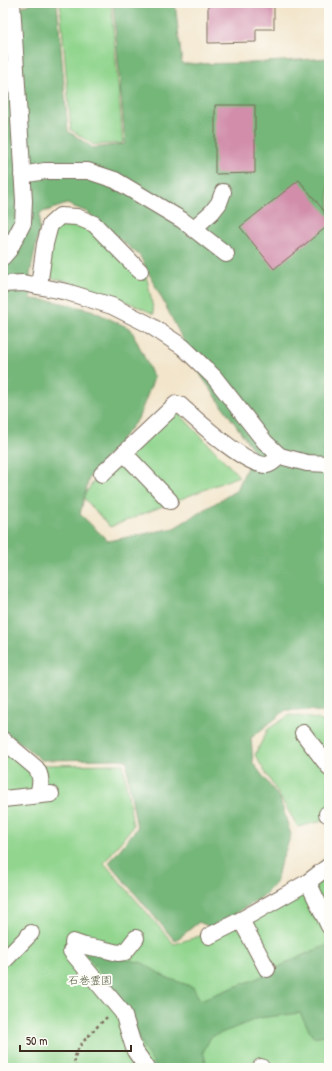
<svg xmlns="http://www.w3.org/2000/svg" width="332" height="1071" font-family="'Patrick Hand','Klee One',sans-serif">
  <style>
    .green { fill: #91d58e; stroke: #668056 }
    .forest { fill: #74b679; stroke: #58704c; fill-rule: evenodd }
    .building { fill: #d18daa }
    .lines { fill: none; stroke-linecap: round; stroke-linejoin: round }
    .minor-casing { stroke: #7b6b5b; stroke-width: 18 }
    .path { stroke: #7b6b5b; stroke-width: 2.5; stroke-dasharray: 3 3; stroke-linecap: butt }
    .minor { stroke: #fff; stroke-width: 16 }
    .labels { text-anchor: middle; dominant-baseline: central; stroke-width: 4; stroke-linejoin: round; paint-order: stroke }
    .park-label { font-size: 11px; fill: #555d40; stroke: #fdfcf7 }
  </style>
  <rect width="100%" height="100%" fill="#fdfcf7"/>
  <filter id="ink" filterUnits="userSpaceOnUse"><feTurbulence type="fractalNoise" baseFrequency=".025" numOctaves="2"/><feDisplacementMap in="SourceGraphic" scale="8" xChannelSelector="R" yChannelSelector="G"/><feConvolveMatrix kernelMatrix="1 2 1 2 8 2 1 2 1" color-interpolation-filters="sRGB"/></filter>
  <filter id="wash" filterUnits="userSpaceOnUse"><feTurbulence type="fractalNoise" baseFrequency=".012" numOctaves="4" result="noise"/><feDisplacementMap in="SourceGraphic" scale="16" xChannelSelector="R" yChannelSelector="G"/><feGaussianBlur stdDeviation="0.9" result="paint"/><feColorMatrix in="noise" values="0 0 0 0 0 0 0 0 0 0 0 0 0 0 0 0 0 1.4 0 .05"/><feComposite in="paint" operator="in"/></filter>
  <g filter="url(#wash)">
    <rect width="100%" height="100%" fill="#f2e5cb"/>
    <g class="green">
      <polygon points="60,3 111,3 123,143 94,145 71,130"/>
      <polygon points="61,210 143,267 148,283 154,314 117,297 65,281 35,274"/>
      <polygon points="171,405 239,476 110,527 83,497 98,475"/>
      <polygon points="290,715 317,719 329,724 329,807 327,820 298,827 255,755 268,729"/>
      <polygon points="3,735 41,765 123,764 133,826 104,863 174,944 206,934 302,880 329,860 329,1068 3,1068"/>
    </g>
    <g class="forest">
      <path d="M 31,3 L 57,3 L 68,131 L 93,148 L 125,144 L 113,3 L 175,3 L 182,64 L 251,63 L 329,58 L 329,714 L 310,710 L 286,710 L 251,738 L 253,763 L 280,799 L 291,835 L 280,865 L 276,882 L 263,896 L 235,914 L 210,927 L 199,922 L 175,941 L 109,863 L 137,828 L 128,778 L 127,760 L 116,759 L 41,760 L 17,740 L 3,731 L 3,15 ZM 67,204 L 87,212 L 140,256 L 202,377 L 254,451 L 237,490 L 174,528 L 108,541 L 80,514 L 89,478 L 138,419 L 154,378 L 131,329 L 91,310 L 53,301 L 31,299 L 30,274 L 39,231 L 40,213 Z"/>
      <polygon points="329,943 329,1034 313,1037 300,1013 259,1018 211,1037 203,1052 208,1068 160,1068 156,1067 143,1047 131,1013 83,950 143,963 165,977 193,987 200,1000 256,979 296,958 327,945"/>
    </g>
    <g id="blocks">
      <g class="building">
        <polygon points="208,3 274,3 274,29 256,29 256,42 208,43"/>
        <polygon points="215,105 255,105 255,173 215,174"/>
        <polygon points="299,180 329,217 329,225 274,269 240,227"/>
      </g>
    </g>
  </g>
  <g filter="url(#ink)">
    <use href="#blocks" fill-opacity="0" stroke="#7b6b5b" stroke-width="1"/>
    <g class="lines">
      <defs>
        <g id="minor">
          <polyline points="22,175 45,171 88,171 115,180 182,220 226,254"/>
          <polyline points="193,229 212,212 219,203 223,192"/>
          <polyline points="3,257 9,250 23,223 24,201 12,3"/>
          <polyline points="3,284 23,283 67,292 112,306 148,324 183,347 214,377 265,442 280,456 307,463 329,464"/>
          <polyline points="39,286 45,244 50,225 60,216 77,217 94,224 140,271"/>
          <polyline points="124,453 170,501"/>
          <path d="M 102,474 L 176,404 L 180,405 C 197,420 245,466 267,465 C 272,464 276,459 280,456"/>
          <polyline points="303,733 329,767"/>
          <path d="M 3,740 L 36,768 C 43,778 40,785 38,795"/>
          <polyline points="3,799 51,794"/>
          <polyline points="327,814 329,814"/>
          <polyline points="308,882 329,926"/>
          <polyline points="241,920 267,969"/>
          <polyline points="209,936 241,920 308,882 329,866"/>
          <polyline points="73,942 85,946 102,949 118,953 125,952 136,938"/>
          <polyline points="71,951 123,1013 135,1051 147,1068"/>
          <polyline points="3,962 31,933"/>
          <polyline points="261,1067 261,1068"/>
        </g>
      </defs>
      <use href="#minor" class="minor-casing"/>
      <path class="path" d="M 77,1068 C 66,1052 97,1028 107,1017"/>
      <use href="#minor" class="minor"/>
    </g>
  </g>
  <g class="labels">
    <g class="park-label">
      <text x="90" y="980">石巻霊園</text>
    </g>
  </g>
  <rect width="332" height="1071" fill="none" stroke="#fdfcf7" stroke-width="16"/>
  <path d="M20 1045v6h111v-6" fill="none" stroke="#3b2a1e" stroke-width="2"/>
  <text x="26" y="1045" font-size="12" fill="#3b2a1e" stroke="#fdfcf7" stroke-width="3" paint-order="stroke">50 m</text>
</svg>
